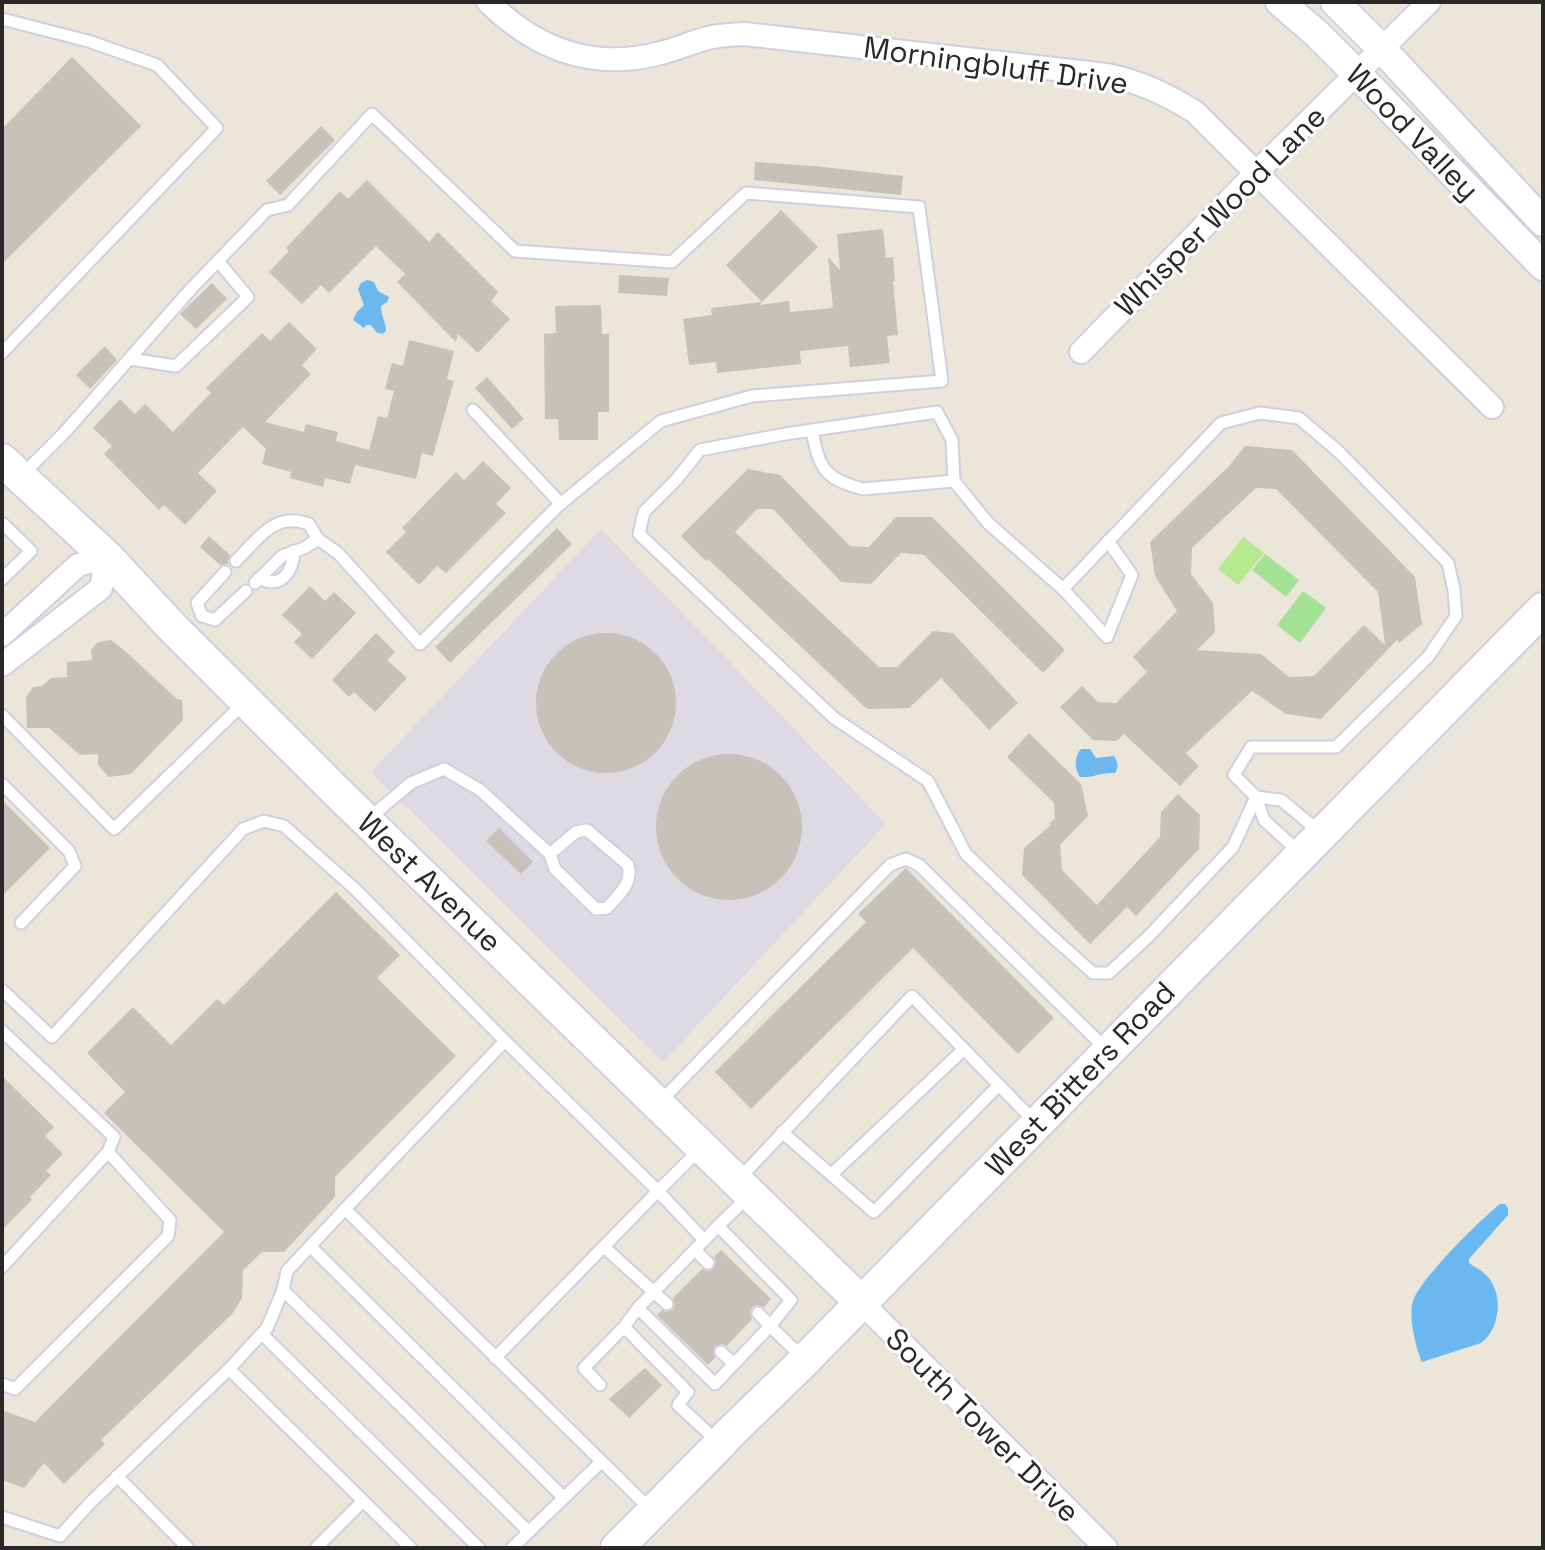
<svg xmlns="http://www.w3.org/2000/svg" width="1545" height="1550" font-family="'Space Grotesk',sans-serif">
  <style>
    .industrial { fill: #dedae3 }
    .green { fill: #a4e395 }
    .pitch { fill: #b7ea90 }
    .water { fill: #6ab8ef }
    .building { fill: #c6c2b9; fill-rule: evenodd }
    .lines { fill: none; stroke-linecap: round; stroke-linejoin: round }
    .service-casing { stroke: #cfcfe1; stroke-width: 15 }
    .minor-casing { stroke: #cfcfe1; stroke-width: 26 }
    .tertiary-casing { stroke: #cfcfe1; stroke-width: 32 }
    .secondary-casing { stroke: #cfcfe1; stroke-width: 36 }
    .service { stroke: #fff; stroke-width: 11 }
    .minor { stroke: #fff; stroke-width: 22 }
    .tertiary { stroke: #fff; stroke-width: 28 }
    .secondary { stroke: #fff; stroke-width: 32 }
    .labels { text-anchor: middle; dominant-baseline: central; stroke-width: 6; stroke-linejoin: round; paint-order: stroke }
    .street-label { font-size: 30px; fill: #282828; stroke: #fff }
  </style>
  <rect width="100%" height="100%" fill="#ebe6d9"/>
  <polygon class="industrial" points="601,529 886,824 663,1062 371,772"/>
  <g class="green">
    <polygon points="1265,554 1299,580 1286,597 1252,570"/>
    <polygon points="1303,591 1326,608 1300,643 1277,625"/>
  </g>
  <polygon class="pitch" points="1243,537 1264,553 1238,585 1218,569"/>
  <g class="water">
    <path d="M 367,280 L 374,282 L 378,291 L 389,297 L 387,302 L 381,306 C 381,316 386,322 386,331 L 382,334 L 376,332 L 371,325 L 366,325 L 364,328 L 353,320 L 357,312 L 364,305 L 358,289 L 361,283 Z"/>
    <path d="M 1081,749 L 1090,749 L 1096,758 L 1114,756 C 1118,763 1119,766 1115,773 C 1098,772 1095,778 1080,777 C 1074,768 1074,757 1081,749 Z"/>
    <path d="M 1500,1204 L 1505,1204 L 1508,1208 L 1508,1215 L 1469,1259 L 1469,1263 C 1474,1267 1480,1269 1485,1274 C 1504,1291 1501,1329 1481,1343 L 1422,1362 C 1416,1349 1408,1315 1413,1301 C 1420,1279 1480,1220 1500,1204 Z"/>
  </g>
  <g class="building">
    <polygon points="72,57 141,126 2,264 2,129"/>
    <polygon points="321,126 335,140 280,195 266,181"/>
    <polygon points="755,162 814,166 903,176 901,195 754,180"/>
    <polygon points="367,180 429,242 438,232 498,292 491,301 510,319 478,353 458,334 456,342 397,282 405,274 376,246 329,293 321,285 302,304 269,272 289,251 286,248 340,191 348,199"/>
    <polygon points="781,210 818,247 762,302 726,265"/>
    <polygon points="883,229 886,258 893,257 895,281 893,281 898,335 887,336 890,363 850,367 848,346 800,351 801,364 717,373 716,362 689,365 683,319 712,315 711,308 762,302 760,305 789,301 790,312 833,308 828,257 840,270 837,234"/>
    <polygon points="619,275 669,278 667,296 618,293"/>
    <polygon points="212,283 227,299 196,329 180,314"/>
    <polygon points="601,305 602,334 609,334 609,412 598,412 598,440 559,440 558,419 545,419 544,334 556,333 555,306"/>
    <polygon points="289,322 317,349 302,365 311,374 265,422 304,432 306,424 338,432 336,441 369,450 378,416 387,418 394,391 385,389 392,363 403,366 409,340 454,351 447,379 454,381 433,456 422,453 416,479 355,465 350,484 325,478 323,487 290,478 291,472 262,464 266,449 243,427 198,473 217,491 185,525 164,505 159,510 104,454 112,446 93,428 120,399 135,414 145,404 173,432 211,393 206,388 262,333 270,341"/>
    <polygon points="105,346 117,360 90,389 76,375"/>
    <polygon points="487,377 524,419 512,429 475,388"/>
    <path d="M 1245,446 L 1292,450 L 1415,577 L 1422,624 L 1399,643 L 1397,640 L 1321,719 L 1286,714 L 1252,691 L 1186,753 L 1199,766 L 1180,786 L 1124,734 L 1117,741 L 1093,740 L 1060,707 L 1082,686 L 1098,702 L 1116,703 L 1147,672 L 1133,657 L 1177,611 L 1155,576 L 1150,542 L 1229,466 ZM 1256,488 L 1276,489 L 1378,592 L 1385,645 L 1364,625 L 1314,676 L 1289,677 L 1261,654 L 1197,650 L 1215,632 L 1213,603 L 1191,574 L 1192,548 Z"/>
    <polygon points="483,461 511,488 496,504 506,513 446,573 437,566 419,585 386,552 406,532 402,528 456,472 464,480"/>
    <polygon points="748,469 780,475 850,546 869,547 896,517 932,517 1065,650 1043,673 924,555 901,553 871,584 841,582 773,509 757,509 735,532 879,667 897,667 933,631 953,633 1018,703 989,730 941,678 909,708 867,709 708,559 706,561 681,536"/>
    <polygon points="557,528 572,544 450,663 435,647"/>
    <polygon points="209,536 230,555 228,560 228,564 220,565 200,547"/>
    <polygon points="310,586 325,601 334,592 356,613 312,659 294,642 302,634 282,615"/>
    <polygon points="376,633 395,652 387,660 407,678 375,712 354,692 349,697 332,680"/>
    <circle cx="606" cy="703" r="70"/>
    <polygon points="111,640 125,651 177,699 182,700 183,720 131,774 109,777 98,765 98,754 80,755 49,728 27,728 26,697 33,687 42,686 51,678 67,677 67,662 92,660 91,650 98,642"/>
    <polygon points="1029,733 1081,784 1088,816 1060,845 1062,870 1097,905 1160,837 1161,812 1178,794 1200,815 1199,849 1136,916 1127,907 1090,944 1022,875 1024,848 1051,825 1049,824 1055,818 1054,803 1007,757"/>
    <circle cx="729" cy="827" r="73"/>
    <polygon points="2,800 50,848 2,896"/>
    <polygon points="499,828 533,862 521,874 486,841"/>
    <polygon points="906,868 1054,1018 1018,1054 913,948 751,1109 715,1072 866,922 858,914"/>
    <polygon points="336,892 400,955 377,978 456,1056 335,1177 335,1197 284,1252 262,1252 243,1270 242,1298 232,1314 101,1440 105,1444 64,1484 44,1463 24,1488 2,1480 2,1410 35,1422 224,1232 104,1113 125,1092 87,1053 133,1007 171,1045 217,999 224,1005"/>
    <polygon points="2,1076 54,1127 45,1136 63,1154 46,1171 51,1175 30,1197 32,1200 2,1230"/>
    <polygon points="721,1250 771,1299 764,1307 757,1305 752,1307 750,1314 752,1319 727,1346 722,1344 715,1346 713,1351 715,1358 708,1365 657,1315 662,1310 666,1312 673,1310 675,1305 673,1298 702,1269 709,1271 714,1268 716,1262 714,1257"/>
    <polygon points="645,1368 662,1385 629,1418 609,1399"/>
  </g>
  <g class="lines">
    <defs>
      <g id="service">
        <polyline points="2,19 88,41 157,65 217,128 2,353"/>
        <polyline points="130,359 176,366 248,297 218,261"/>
        <polyline points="473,410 561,504"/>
        <path d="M 812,430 C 819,468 824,479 863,489 L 954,481"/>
        <path d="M 23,474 L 65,432 L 190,290 L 267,210 L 288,205 L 372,114 L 515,251 L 672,262 L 746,193 L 919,207 L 942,381 L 752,396 L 661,421 L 558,506 L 420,644 L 338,553 L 318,539 L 309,524 C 275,511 258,539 236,561"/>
        <polyline points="2,523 31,551 2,579"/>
        <path d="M 259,578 C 281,590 293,572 294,551"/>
        <polyline points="255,583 282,556 304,548 318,539"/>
        <polyline points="1063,589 1107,637 1132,575 1108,541"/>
        <polyline points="202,616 215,620 246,591"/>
        <polyline points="202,616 197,603 225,572"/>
        <polyline points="2,715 114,829 245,702"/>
        <polyline points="2,784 69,851 75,866 21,923"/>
        <polyline points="1256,797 1233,847 1149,936 1109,973 1093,973 1047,932 966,854 928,781 834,718 639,534 644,512 676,480 700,450 785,434 937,412 952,440 954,481 988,523 1063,589 1221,423 1260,413 1299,418 1339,452 1448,563 1454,590 1456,616 1428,657 1336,747 1251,747 1234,775 1256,797 1264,820 1299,852"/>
        <polyline points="1256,797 1281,800 1320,832"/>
        <path d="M 367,820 L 411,783 L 444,769 L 480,790 L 550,854 L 555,869 L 596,909 L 607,908 C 619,894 633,884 628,865 L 587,830 L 576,832 L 550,854"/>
        <polyline points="2,990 52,1037 243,829 264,821 284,826 356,890 505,1041"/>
        <polyline points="2,1031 114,1137 108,1152"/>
        <polyline points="659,1103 890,865 906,859 919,865 1107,1050"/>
        <polyline points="782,1132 874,1212 999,1085"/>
        <polyline points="831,1175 964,1049"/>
        <polyline points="738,1180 912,996 1036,1123"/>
        <polyline points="718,1226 749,1196"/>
        <polyline points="311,1247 564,1498"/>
        <polyline points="604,1247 667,1304"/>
        <polyline points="695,1250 708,1263"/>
        <polyline points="2,1267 108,1152 170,1220 168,1236 15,1389 2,1384"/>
        <polyline points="283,1290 529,1532"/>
        <polyline points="758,1313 770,1326 715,1384 638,1308 718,1226 791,1300 770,1326 804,1359"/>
        <polyline points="624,1327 638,1308"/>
        <polyline points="262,1334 479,1548"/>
        <polyline points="721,1352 734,1364"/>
        <polyline points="495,1358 658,1191 704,1240"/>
        <polyline points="229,1369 411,1548"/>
        <polyline points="600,1385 584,1368 624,1327 688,1392 678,1405 717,1441"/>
        <polyline points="117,1476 188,1548"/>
        <polyline points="652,1511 345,1209 505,1041 658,1191 699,1150"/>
        <polyline points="2,1517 60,1536 91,1502 229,1369 267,1328 283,1290 287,1271 345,1209"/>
        <polyline points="316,1548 363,1501"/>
        <polyline points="512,1548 601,1462"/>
      </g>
      <g id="minor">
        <path d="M 488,2 C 537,50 593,71 661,53 C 677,49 692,42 708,38 C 720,35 732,35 745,34 L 1107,75 C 1139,81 1168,95 1195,112 L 1492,407"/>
        <polyline points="1081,352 1257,172 1429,2"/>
        <polyline points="2,635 78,565 107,557 101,588 2,665"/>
        <polyline points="861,1302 1106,1548"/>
      </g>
      <g id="tertiary">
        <polyline points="1280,2 1317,34 1356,73 1543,266"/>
        <polyline points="1335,2 1381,48 1543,222"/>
      </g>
      <g id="secondary">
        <polyline points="2,460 107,557 172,627 334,789 861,1302"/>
        <polyline points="617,1548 720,1444 728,1435 800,1365 1543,609"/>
      </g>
    </defs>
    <use href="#service" class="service-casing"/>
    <use href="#minor" class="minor-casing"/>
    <use href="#tertiary" class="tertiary-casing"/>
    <use href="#secondary" class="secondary-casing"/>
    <use href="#service" class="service"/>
    <use href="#minor" class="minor"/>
    <use href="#tertiary" class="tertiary"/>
    <use href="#secondary" class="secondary"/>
  </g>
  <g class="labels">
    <g class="street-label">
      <text transform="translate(996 65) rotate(8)">Morningbluff Drive</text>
      <text transform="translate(1413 132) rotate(46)">Wood Valley</text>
      <text transform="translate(1220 211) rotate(-45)">Whisper Wood Lane</text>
      <text transform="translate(430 882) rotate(44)">West Avenue</text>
      <text transform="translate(1080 1079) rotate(-46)">West Bitters Road</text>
      <text transform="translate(983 1425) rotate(45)">South Tower Drive</text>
    </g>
  </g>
  <rect width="1545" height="1550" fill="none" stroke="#282828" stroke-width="8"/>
</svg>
